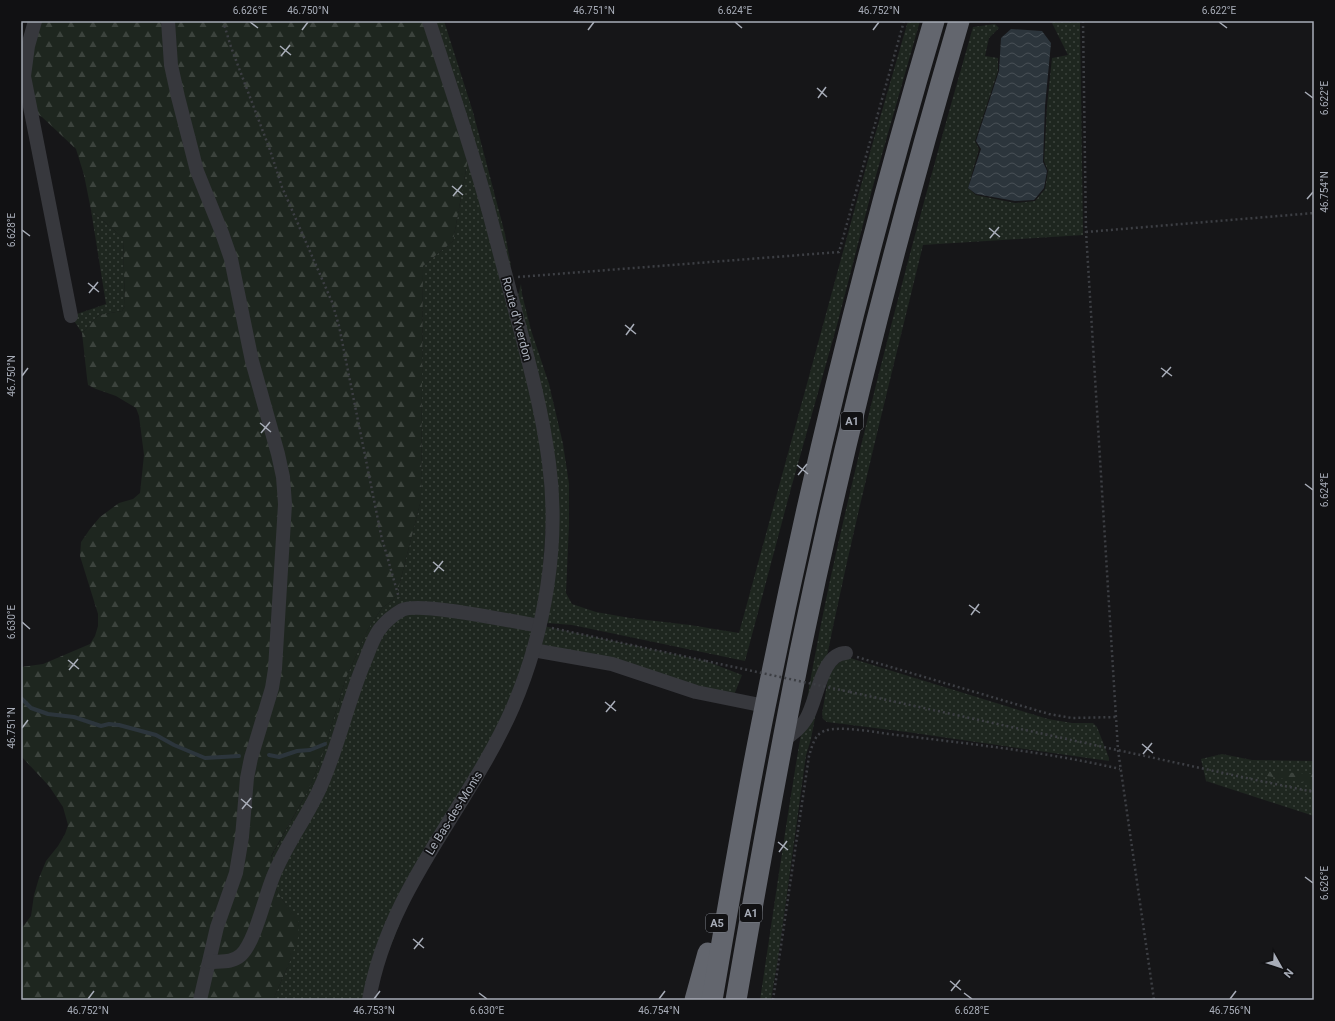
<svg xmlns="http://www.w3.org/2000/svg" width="1335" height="1021" font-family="Roboto,sans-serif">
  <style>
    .grass { fill: url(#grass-dots) }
    .forest { fill: url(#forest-firs) }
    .water { fill: url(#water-waves) }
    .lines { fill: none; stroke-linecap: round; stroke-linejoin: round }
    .stream { stroke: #2c353c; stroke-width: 4 }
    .path { stroke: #3d3f44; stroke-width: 2.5; stroke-dasharray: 2 3; stroke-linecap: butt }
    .minor { stroke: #37383d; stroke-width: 14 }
    .highway { stroke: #63666e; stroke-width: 21 }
    .path-bridge { stroke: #3d3f44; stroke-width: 2.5; stroke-dasharray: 2 3; stroke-linecap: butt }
    .ticks { fill: none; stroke: #a8adb8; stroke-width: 1.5 }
    .labels { text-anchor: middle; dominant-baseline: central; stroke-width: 3.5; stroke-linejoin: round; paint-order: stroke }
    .shield { fill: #111113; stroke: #7b7e86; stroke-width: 1 }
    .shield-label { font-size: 11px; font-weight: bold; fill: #a8adb8 }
    .street-label { font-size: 12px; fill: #a8adb8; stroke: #111113 }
    .neatline { fill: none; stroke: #a8adb8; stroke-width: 1.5 }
    .ticks-label { font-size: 10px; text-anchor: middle; fill: #a8adb8 }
  </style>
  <defs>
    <pattern id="grass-dots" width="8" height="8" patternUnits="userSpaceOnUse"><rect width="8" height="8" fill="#1e261f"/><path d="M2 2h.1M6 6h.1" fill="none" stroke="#3c433d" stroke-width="1.8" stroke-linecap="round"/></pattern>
    <pattern id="forest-firs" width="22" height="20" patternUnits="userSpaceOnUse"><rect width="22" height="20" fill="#1e261f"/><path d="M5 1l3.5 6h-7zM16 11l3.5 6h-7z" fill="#3c433d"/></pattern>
    <pattern id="water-waves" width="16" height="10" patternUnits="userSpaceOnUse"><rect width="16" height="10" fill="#2c353c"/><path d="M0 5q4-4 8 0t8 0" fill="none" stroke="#485056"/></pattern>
  </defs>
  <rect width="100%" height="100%" fill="#161618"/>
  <g class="grass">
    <polygon points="432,21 444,21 473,112 505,234 511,266 509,267"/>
    <polygon points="908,21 920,21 873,186 837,325 790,492 745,661 572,625 547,623 558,522 518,296 521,284 522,294 531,330 549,384 563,444 569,484 569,525 566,593 572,604 596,612 630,618 690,625 739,633 871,149"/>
    <path d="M 1051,21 L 1080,21 L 1083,235 L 923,245 C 883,409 841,573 811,739 L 806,755 L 779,952 L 771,1000 L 760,1000 C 781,861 800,722 829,585 C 870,397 920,212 973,27 L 995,24 L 999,28 L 989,38 L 985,56 L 998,58 L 998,71 L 975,141 L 979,149 L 968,188 L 976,195 L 1015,203 L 1035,201 L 1045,189 L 1048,171 L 1044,161 L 1047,106 L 1052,58 L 1068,55 Z"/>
    <polygon points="470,148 550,466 539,625 706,661 742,675 732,700 533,651 522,684 425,860 369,1000 273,1000 290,961 299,923 281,898 275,886 271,857 309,789 322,756 346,678 368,629 382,608 393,600 397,594 421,500 423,266 453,241"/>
    <polygon points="91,210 123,238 125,306 122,311 99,315 82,333 71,316 106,304"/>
    <polygon points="844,658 850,658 1048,719 1072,723 1093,723 1097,727 1109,758 1109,761 907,732 827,722 823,719 822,714 829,672"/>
    <polygon points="1222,754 1252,760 1314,761 1314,816 1206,781 1201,759"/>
  </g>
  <g class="forest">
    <polygon points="36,21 427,21 470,148 453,241 423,266 421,500 397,594 393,600 382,608 368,629 346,678 322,756 309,789 271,856 275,886 281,898 299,922 298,938 290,961 273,1000 21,1000 21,929 31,916 34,895 39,878 46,861 58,846 65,834 68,825 63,807 49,786 21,756 21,667 43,664 90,644 95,636 98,626 98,614 80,556 81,542 90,529 100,517 119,503 133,499 140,493 144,455 139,416 136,408 116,396 96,389 88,385 87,378 82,333 99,315 122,311 125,306 123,238 91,210 84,175 76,149 42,117 30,110 24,76"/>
    <polygon points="1259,771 1314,774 1314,784 1267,776"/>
  </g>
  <polygon class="water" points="1011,29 1042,31 1051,43 1045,106 1043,162 1047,171 1044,188 1034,200 1015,201 976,194 968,188 981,149 976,141 999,71 1001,38"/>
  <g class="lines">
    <g class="stream">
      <polyline points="21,698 31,708 48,714 74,717 101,726 109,724 119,725 156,735 174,745 205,758 239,756"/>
      <polyline points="269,755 279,757 297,751 310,750 325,744"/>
    </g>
    <g class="path">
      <polyline points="223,21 231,47 270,150 282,187 332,302 339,326 381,535 399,598"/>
      <polyline points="1083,21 1086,232 1118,750 1154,1000"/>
      <polyline points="1086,232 1314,213"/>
      <polyline points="518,277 839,252 904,21"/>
      <polyline points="552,628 706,661"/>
      <polyline points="857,657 1049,714 1072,718 1116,717"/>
      <polyline points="850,692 1251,779 1314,792"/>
      <path d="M 773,1000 L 809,756 C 812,747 814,735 824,731 C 840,725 879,733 897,735 C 971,744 1047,752 1120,769"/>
    </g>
    <g class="minor">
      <polyline points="35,21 28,46 24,76 71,316"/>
      <polyline points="168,21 171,65 178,97 197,171 222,233 231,259 252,361 278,454 283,477 285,504 275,669 272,688 251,758 247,778 242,837 236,873 217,927 200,1000"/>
      <polyline points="533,650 612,664 696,692 765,706"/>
      <path d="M 783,740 C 792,735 800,729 806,719 C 817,702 821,653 846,653"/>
      <path d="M 210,962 C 221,961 232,963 241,955 C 255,942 265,896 273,877 C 285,846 306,819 320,788 C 338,748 347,704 364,663 C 369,652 372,640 379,630 C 385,622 393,615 402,610 C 419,601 515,622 539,626"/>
      <path d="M 369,1000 C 388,888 469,808 513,707 C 545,632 560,544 549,463 C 541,401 523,341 507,280 C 500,255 494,230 487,205 C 470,143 449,82 429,21"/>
    </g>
    <g class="highway">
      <polyline points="695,1000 708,953"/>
      <path d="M 712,1000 C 729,902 745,804 765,707 C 811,476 867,247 934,21"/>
      <path d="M 736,1000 C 756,884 777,768 800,652 C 844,440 898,229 959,21"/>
    </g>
    <polyline class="path-bridge" points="706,661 850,692"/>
  </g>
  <path class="ticks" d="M 250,22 L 258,28M 735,22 L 742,28M 1219,22 L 1227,28M 302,30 L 308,22M 588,30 L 594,22M 873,30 L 879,22M 280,46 L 291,55M 281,56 L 290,45M 817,88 L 827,97M 1305,92 L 1313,98M 818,98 L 826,87M 452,186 L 463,195M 453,196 L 462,185M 1307,199 L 1313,192M 989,228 L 1000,237M 22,230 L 30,236M 990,238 L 999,227M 88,283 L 99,292M 89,293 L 98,282M 625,325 L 636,334M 626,335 L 634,324M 1161,368 L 1172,376M 22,376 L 28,368M 1162,377 L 1171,367M 260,423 L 271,432M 261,433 L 270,422M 797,465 L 808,474M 798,475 L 807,464M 1305,484 L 1313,490M 433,562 L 444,571M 434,572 L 443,561M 969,605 L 980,613M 971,615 L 979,604M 22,622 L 30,629M 68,660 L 79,669M 69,670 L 78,659M 605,702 L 616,711M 606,712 L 615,701M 22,728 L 28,720M 1142,744 L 1153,753M 1143,754 L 1152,743M 241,799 L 252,808M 242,809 L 251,798M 778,842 L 788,850M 779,852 L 787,841M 1305,877 L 1313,883M 413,939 L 424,948M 414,949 L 423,938M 950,981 L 961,990M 951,991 L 960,980M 479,993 L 487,999M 964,993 L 972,999M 88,999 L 94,991M 374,999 L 380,991M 659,999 L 665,991M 1230,999 L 1236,991"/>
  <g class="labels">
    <g class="shield">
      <rect x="841" y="412" width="22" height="18" rx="3"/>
      <rect x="740" y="904" width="22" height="18" rx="3"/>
      <rect x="706" y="914" width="22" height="18" rx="3"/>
    </g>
    <g class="shield-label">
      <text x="852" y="421">A1</text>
      <text x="751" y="913">A1</text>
      <text x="717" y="923">A5</text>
    </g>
    <g class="street-label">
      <text transform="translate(517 319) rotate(75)">Route d'Yverdon</text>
      <text transform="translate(454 813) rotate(-58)">Le Bas-des-Monts</text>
    </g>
  </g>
  <rect width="1335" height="1021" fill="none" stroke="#111113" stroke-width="44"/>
  <g transform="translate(1281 967) rotate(129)" stroke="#111113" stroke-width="3" paint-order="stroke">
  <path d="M0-3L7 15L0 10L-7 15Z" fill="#a8adb8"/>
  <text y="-6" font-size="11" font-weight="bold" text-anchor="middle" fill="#a8adb8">N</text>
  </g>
  <rect x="22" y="22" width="1291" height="977" class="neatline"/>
  <g class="ticks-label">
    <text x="250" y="14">6.626°E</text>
    <text x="308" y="14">46.750°N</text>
    <text x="594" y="14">46.751°N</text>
    <text x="735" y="14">6.624°E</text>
    <text x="879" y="14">46.752°N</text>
    <text x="1219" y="14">6.622°E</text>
    <text transform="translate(1324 98) rotate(-90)" y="4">6.622°E</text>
    <text transform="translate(1324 192) rotate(-90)" y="4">46.754°N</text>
    <text transform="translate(11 230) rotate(-90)" y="4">6.628°E</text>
    <text transform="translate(11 376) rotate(-90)" y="4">46.750°N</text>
    <text transform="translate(1324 490) rotate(-90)" y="4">6.624°E</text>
    <text transform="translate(11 622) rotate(-90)" y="4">6.630°E</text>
    <text transform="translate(11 728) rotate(-90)" y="4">46.751°N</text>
    <text transform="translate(1324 883) rotate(-90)" y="4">6.626°E</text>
    <text x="88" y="1014">46.752°N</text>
    <text x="374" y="1014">46.753°N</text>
    <text x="487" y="1014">6.630°E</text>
    <text x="659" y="1014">46.754°N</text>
    <text x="972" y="1014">6.628°E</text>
    <text x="1230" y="1014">46.756°N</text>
  </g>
</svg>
